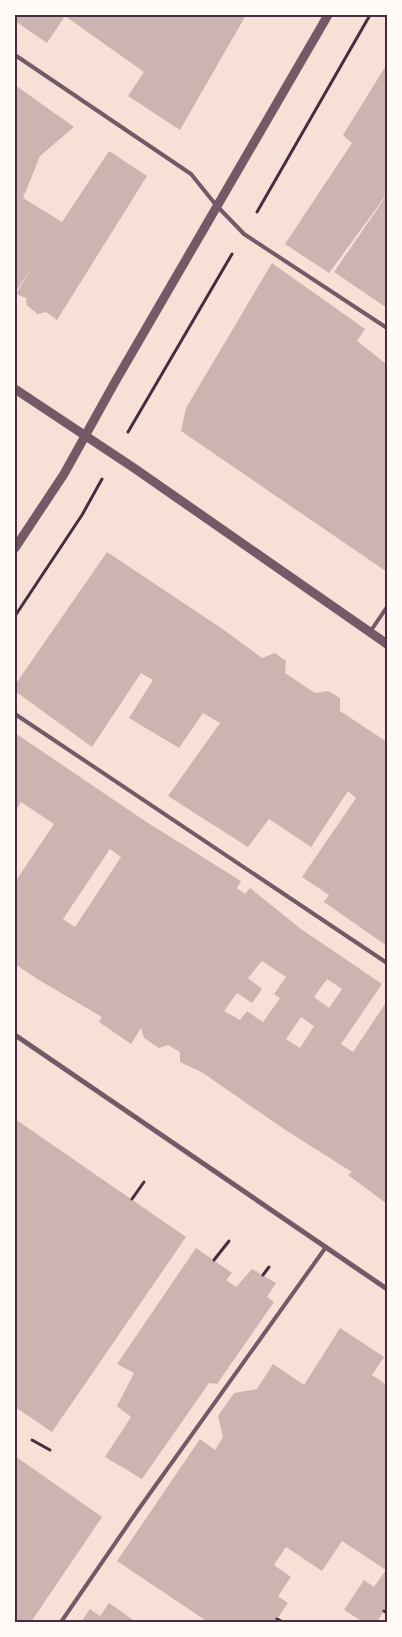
<svg xmlns="http://www.w3.org/2000/svg" width="402" height="1637" font-family="'Open Sans',sans-serif">
  <style>
    .building { fill: #ccb4b1; fill-rule: evenodd }
    .lines { fill: none; stroke-linecap: round; stroke-linejoin: round }
    .path { stroke: #4a2c40; stroke-width: 3 }
    .service { stroke: #755966; stroke-width: 4 }
    .minor { stroke: #755966; stroke-width: 5 }
    .tertiary { stroke: #755966; stroke-width: 9 }
    .neatline { fill: none; stroke: #4a2c40; stroke-width: 2 }
  </style>
  <rect width="100%" height="100%" fill="#f7e1d7"/>
  <g class="building">
    <polygon points="15,15 246,15 180,130 128,96 144,72 65,16 47,43 15,21"/>
    <polygon points="387,64 387,194 329,273 285,244 352,143 343,135"/>
    <polygon points="15,85 74,127 40,156 23,198 62,222 109,151 147,176 57,320 46,312 37,314 27,305 26,298 16,294 33,265 15,293"/>
    <polygon points="387,195 387,308 334,272"/>
    <polygon points="272,263 365,329 357,341 385,363 387,360 387,572 181,431 186,408"/>
    <polygon points="107,552 224,630 262,658 275,653 286,661 285,673 315,693 328,691 340,698 340,711 387,742 387,946 324,902 329,895 302,877 356,798 348,791 311,847 269,819 248,847 168,796 220,723 203,713 179,748 129,718 153,680 141,673 92,747 15,691 15,685"/>
    <path d="M 15,733 L 145,821 L 241,881 L 237,888 L 245,894 L 250,888 L 301,929 L 382,984 L 341,1044 L 353,1052 L 387,1001 L 387,1204 L 348,1175 L 352,1172 L 284,1129 L 203,1073 L 180,1062 L 180,1052 L 168,1045 L 159,1048 L 144,1038 L 141,1028 L 131,1044 L 99,1022 L 102,1017 L 39,980 L 15,964 L 15,882 L 54,824 L 21,802 L 15,811 ZM 110,849 L 121,857 L 75,927 L 63,919 ZM 262,961 L 286,977 L 274,994 L 280,998 L 263,1022 L 247,1011 L 240,1020 L 224,1011 L 237,993 L 252,1003 L 262,989 L 248,978 ZM 327,979 L 342,989 L 329,1008 L 314,997 ZM 301,1017 L 314,1026 L 300,1048 L 286,1039 Z"/>
    <polygon points="15,1119 186,1237 52,1432 15,1407"/>
    <polygon points="196,1248 232,1273 226,1280 236,1287 252,1269 276,1283 267,1297 274,1302 217,1384 209,1383 142,1479 105,1457 131,1417 117,1406 134,1373 117,1364"/>
    <polygon points="340,1328 384,1357 372,1375 387,1385 387,1606 377,1622 363,1622 344,1610 364,1580 374,1587 386,1570 342,1541 322,1571 286,1547 274,1565 291,1577 278,1596 288,1603 275,1622 208,1622 117,1561 200,1439 215,1450 223,1437 218,1416 234,1393 257,1389 273,1364 304,1385"/>
    <polygon points="15,1456 102,1517 31,1622 15,1622"/>
    <polygon points="109,1603 136,1622 81,1622 90,1609 100,1616"/>
  </g>
  <g class="lines">
    <g class="path">
      <polyline points="257,212 370,15"/>
      <polyline points="128,432 232,254"/>
      <polyline points="15,616 82,515 102,479"/>
      <polyline points="132,1199 144,1182"/>
      <polyline points="214,1260 229,1241"/>
      <polyline points="263,1275 269,1267"/>
      <polyline points="32,1440 50,1450"/>
      <polyline points="384,1611 387,1613"/>
      <polyline points="277,1619 283,1622"/>
    </g>
    <g class="service">
      <polyline points="15,55 191,174 216,205 244,234 387,328"/>
      <polyline points="370,632 387,607"/>
      <polyline points="15,714 387,963"/>
      <polyline points="61,1622 138,1510 326,1247"/>
    </g>
    <polyline class="minor" points="15,1035 387,1289"/>
    <g class="tertiary">
      <polyline points="15,389 134,468 387,644"/>
      <polyline points="15,548 64,474 115,382 328,15"/>
    </g>
  </g>
  <rect width="402" height="1637" fill="none" stroke="#fffaf5" stroke-width="32"/>
  <rect x="16" y="16" width="370" height="1605" class="neatline"/>
</svg>
